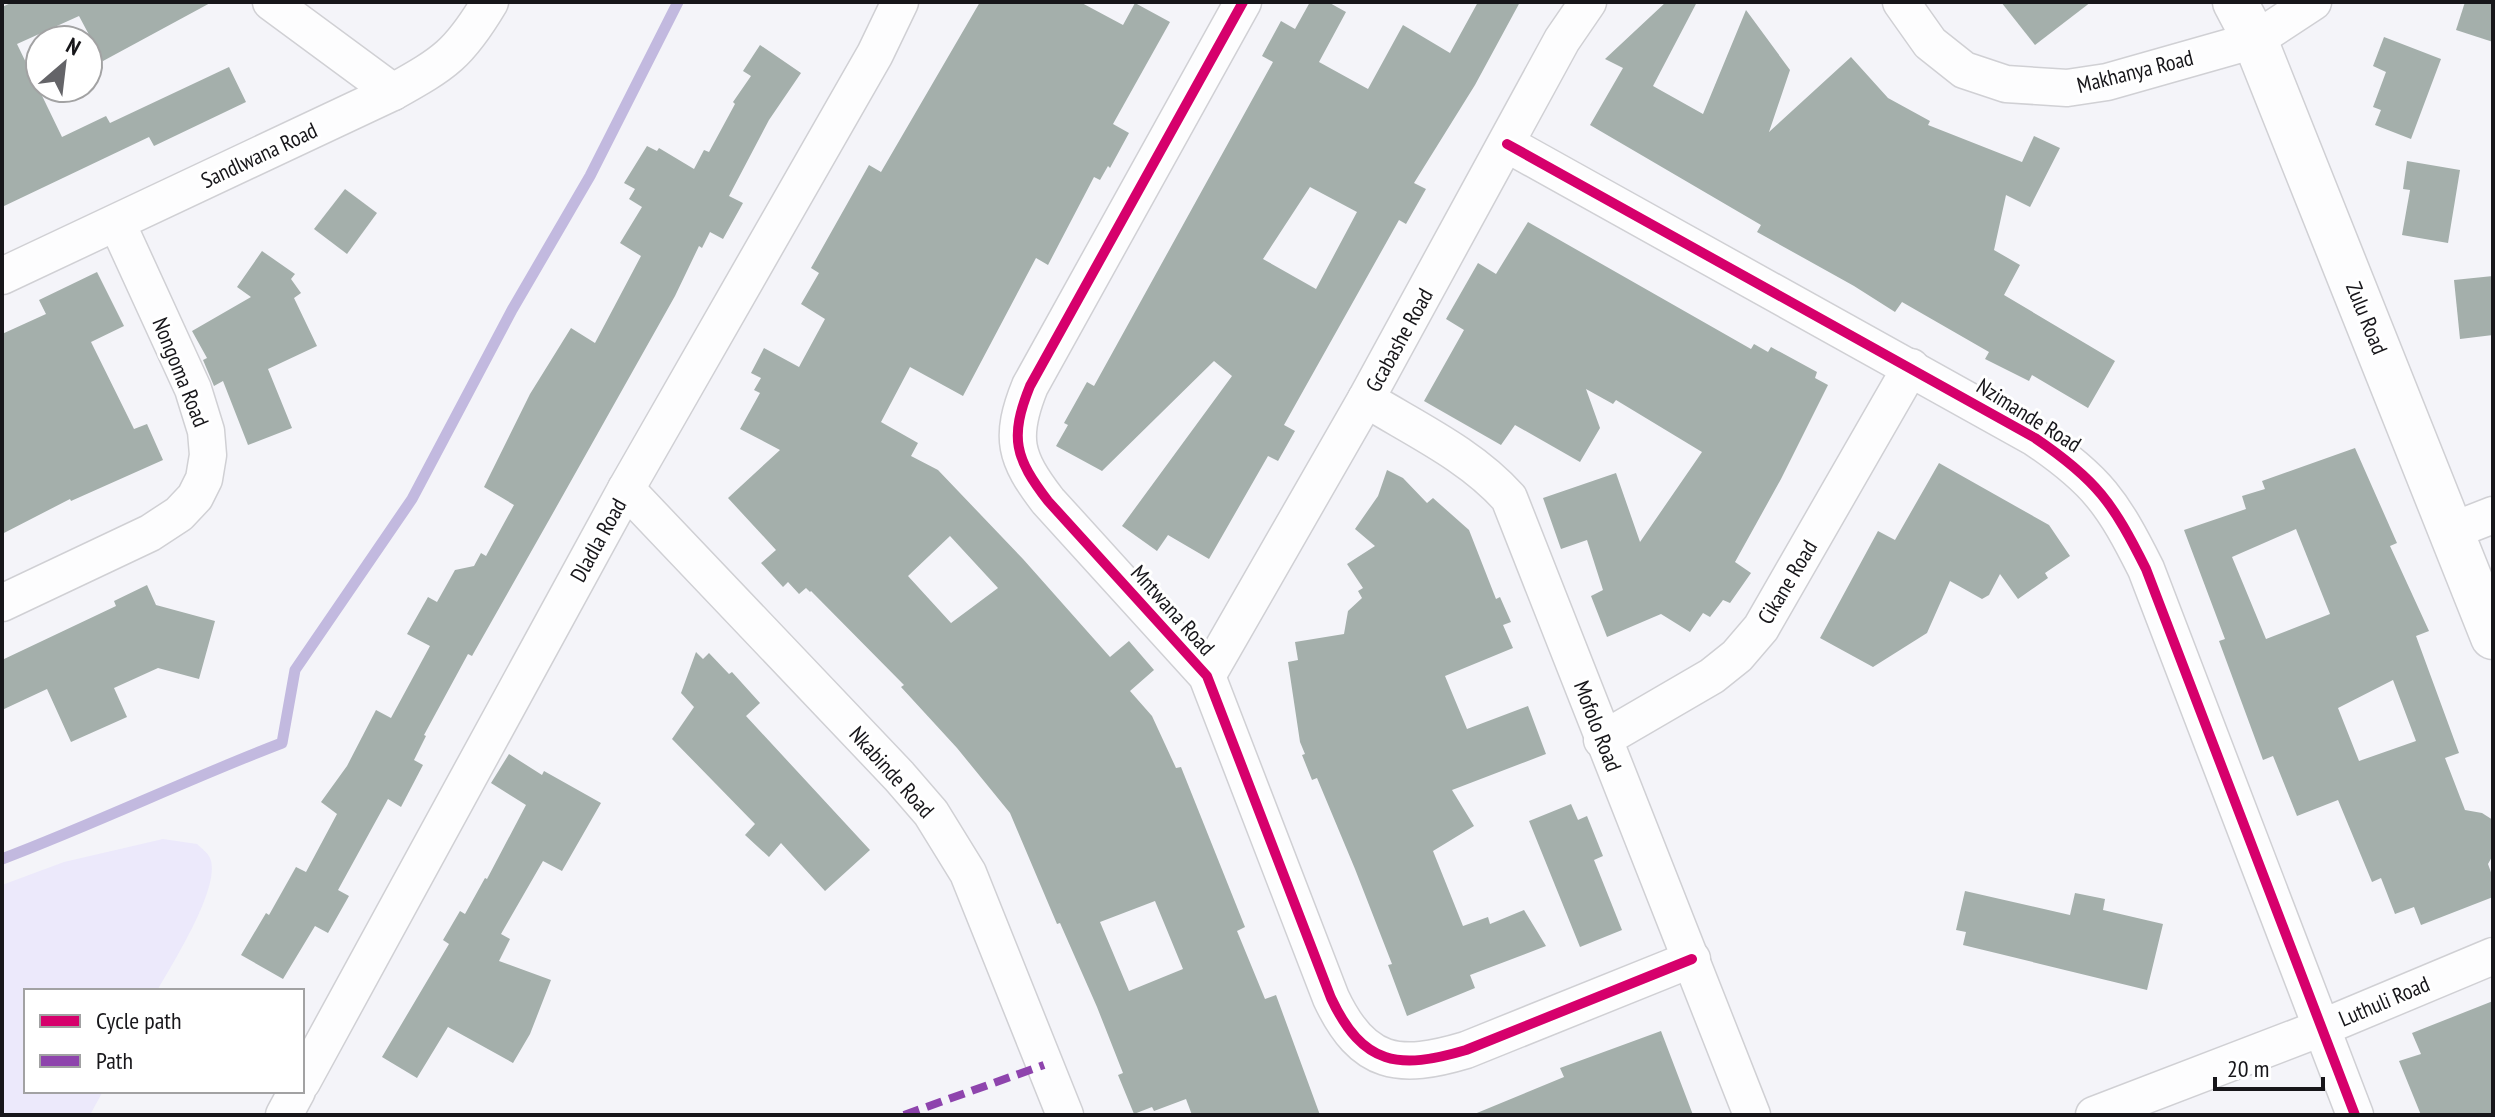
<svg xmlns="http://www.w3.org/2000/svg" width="2495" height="1117" font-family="'PT Sans Narrow',sans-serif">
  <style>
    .green { fill: #ece9fb }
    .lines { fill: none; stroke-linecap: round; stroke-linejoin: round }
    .stream { stroke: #c2b9df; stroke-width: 11 }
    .building { fill: #a4afab; fill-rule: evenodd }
    .street-casing { stroke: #d0d0d4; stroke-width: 39 }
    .secondary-casing { stroke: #d0d0d4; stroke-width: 47 }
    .street { stroke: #fdfdfe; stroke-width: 36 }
    .secondary { stroke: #fdfdfe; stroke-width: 44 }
    .quiet { stroke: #8e44ad; stroke-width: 8; stroke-dasharray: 16 8; stroke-linecap: butt }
    .cycleway-casing { stroke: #fff; stroke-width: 15 }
    .cycleway { stroke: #d6006c; stroke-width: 10 }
    .labels { text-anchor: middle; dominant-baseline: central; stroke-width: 6; stroke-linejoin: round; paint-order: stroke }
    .street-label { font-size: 22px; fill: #17161a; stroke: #fff }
  </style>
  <rect width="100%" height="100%" fill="#f4f4f9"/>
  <path class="green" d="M 163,839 L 197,844 C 201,848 208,853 210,858 C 222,886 172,964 157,991 L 26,991 L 26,1091 L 103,1091 L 90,1115 L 2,1115 L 2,885 L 64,862 Z"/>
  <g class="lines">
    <path class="stream" d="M 2,859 C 97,823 188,779 282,743 L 295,670 L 412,499 L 512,310 L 590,176 L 678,2"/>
  </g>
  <g class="building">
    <polygon points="13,2 212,2 103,61 79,16 17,44 62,137 106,116 110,123 229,67 246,102 154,146 149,137 2,207 2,7"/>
    <path d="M 980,2 L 1080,2 L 1123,25 L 1135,3 L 1170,22 L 1113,124 L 1129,133 L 1110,168 L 1108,166 L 1100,180 L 1094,177 L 1048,265 L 1036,258 L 963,396 L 910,367 L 881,422 L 918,443 L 911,456 L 938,470 L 1023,559 L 1110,657 L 1129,641 L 1154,670 L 1130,691 L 1152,716 L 1176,768 L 1181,767 L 1245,927 L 1237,931 L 1265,999 L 1276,995 L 1320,1115 L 1192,1115 L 1186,1099 L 1154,1111 L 1152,1107 L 1134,1114 L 1118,1075 L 1123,1073 L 1097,1007 L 1060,923 L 1057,924 L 1010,813 L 957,748 L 901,687 L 904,685 L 811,591 L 810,592 L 806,588 L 799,594 L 788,582 L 783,587 L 761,563 L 776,550 L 728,498 L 780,450 L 740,429 L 760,393 L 754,390 L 761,378 L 751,373 L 764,348 L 799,367 L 825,319 L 801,304 L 819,273 L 811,268 L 869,165 L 881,172 ZM 950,536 L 998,588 L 951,623 L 908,576 ZM 1155,901 L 1183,969 L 1129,991 L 1100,922 Z"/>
    <path d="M 1310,2 L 1328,2 L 1346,12 L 1319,62 L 1368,89 L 1403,25 L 1450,53 L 1478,2 L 1520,2 L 1475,85 L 1414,183 L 1426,189 L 1406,224 L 1399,220 L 1284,425 L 1295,431 L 1278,461 L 1268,456 L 1209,559 L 1168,535 L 1157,551 L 1122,526 L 1232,376 L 1214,361 L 1102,471 L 1056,446 L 1068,425 L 1064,423 L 1087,382 L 1094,386 L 1273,62 L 1262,56 L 1281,21 L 1295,29 ZM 1310,187 L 1357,212 L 1316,289 L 1263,259 Z"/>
    <polygon points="1666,2 1697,2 1653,86 1703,114 1746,10 1790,70 1769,132 1851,57 1888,98 1930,121 1928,125 2022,162 2034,136 2060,148 2030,207 2006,195 1994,250 2020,265 2004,295 2115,361 2088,408 2032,375 2029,381 1985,359 1989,352 1902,302 1895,312 1854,286 1757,232 1761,225 1590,125 1623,68 1605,59"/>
    <polygon points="2001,2 2091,2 2035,45"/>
    <polygon points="2465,2 2493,2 2493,42 2456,30"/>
    <polygon points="2384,37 2441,59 2411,139 2375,125 2381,110 2373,107 2386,72 2373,66"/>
    <polygon points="760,45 801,73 769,120 729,196 743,203 723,239 710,232 702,248 699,246 675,296 553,513 472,656 468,654 424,735 426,736 414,760 423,765 401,807 388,799 338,890 349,896 328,933 315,926 283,979 241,955 266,913 269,915 296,867 306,872 337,814 321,802 347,766 376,710 391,718 430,646 407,634 428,597 437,602 455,570 474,566 481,553 486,556 514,505 484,487 530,394 571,328 595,343 641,256 620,243 642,207 629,199 635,189 624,183 647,146 657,151 659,148 694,169 704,150 709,152 735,104 733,102 751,76 743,71"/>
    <polygon points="2407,161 2460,170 2448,243 2402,235 2410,190 2403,189"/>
    <polygon points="345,189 377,213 347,254 314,229"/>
    <polygon points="1528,222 1751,349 1754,344 1768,352 1771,347 1817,372 1815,378 1828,385 1781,479 1735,562 1751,573 1730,603 1723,600 1710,617 1703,613 1690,632 1661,614 1607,637 1591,596 1603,590 1587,540 1561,549 1543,498 1616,473 1640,542 1702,452 1616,400 1613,404 1586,389 1600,428 1580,462 1515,425 1501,445 1424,401 1464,330 1446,319 1478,263 1496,274"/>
    <polygon points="262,251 295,274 291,279 301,293 294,298 317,346 268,369 292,428 248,445 223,381 214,386 203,360 207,358 192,331 251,297 237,287"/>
    <polygon points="97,272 124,326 91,342 134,429 147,424 163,460 71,501 70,499 2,534 2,334 46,314 39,300"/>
    <polygon points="2493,276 2493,335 2460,339 2454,280"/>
    <path d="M 2355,448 L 2397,543 L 2390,546 L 2429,631 L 2416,636 L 2459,753 L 2445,758 L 2465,810 L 2482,813 L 2493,820 L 2493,855 L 2488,864 L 2493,878 L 2493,897 L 2421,925 L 2414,907 L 2395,914 L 2381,878 L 2372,882 L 2338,800 L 2297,816 L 2273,756 L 2263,760 L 2219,641 L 2225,639 L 2184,530 L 2246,509 L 2242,496 L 2265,489 L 2262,481 ZM 2296,529 L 2330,614 L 2266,639 L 2232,557 ZM 2393,680 L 2416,741 L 2359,761 L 2338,708 Z"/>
    <polygon points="1939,463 2049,525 2070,556 2045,573 2048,578 2018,599 2000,574 1989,595 1982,599 1950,581 1927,633 1873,667 1820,638 1878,531 1895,540"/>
    <polygon points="1387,470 1403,478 1427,503 1433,498 1469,530 1496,599 1500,597 1511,622 1503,625 1513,648 1445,676 1467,729 1528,706 1546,754 1452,790 1474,826 1433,851 1463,926 1488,917 1490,924 1524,910 1546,946 1470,975 1475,988 1407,1016 1388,965 1392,964 1355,869 1317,778 1312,780 1302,755 1305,754 1300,742 1288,662 1298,660 1295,642 1344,634 1348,611 1362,598 1358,591 1363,588 1347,564 1375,546 1355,529 1378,496"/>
    <polygon points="147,585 156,605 215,621 199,679 158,668 114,688 127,717 71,742 47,689 2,710 2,660 116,606 114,601"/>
    <polygon points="696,652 703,659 709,653 729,674 732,672 760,703 746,716 870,850 825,891 781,843 769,857 745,835 755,824 672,739 694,707 681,693"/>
    <polygon points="509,754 542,775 544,771 601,803 562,871 543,861 501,934 510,939 499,961 551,980 530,1034 513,1063 448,1027 417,1078 382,1057 449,944 443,940 460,911 465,914 485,878 487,879 526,805 491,783"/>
    <polygon points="1571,804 1578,820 1587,816 1603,856 1594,860 1622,930 1580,947 1529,821"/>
    <polygon points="1965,891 2070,915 2075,893 2105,899 2103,910 2163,924 2147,990 1963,945 1966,932 1956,930"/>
    <polygon points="2493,1001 2493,1115 2421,1115 2399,1061 2421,1054 2412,1033"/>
    <polygon points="1661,1031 1693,1115 1472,1115 1564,1077 1560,1068"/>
  </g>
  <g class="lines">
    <defs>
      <g id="street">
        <polyline points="271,2 393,92"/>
        <path d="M 1243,2 L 1030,386 C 1009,438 1015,458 1048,501 L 1207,676 L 1331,998 C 1363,1066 1399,1070 1466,1050 L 1692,959"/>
        <polyline points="1901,2 1930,43 1964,70 2006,84 2067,88 2107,82 2255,40 2313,2"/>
        <path d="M 1507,144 L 2035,438 C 2097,480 2113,503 2146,569 L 2355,1115"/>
        <path d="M 2,276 L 393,92 C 445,63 459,54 490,2"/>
        <path d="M 1366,399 C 1415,429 1471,455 1509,498 L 1752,1115"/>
        <polyline points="626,489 899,776 931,813 968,873 1065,1115"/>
        <polyline points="2452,531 2493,515"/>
        <polyline points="2,603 150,533 179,514 195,497 204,479 208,455 206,431 193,389 117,223"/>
        <polyline points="1207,676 1366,399 1562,40 1588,2"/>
        <polyline points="1602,740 1712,676 1737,656 1761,628 1911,367"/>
        <polyline points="302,1082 626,489 875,54 900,2"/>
        <polyline points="284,1115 297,1091"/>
        <polyline points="2094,1115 2321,1028 2493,956"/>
      </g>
      <polyline id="secondary" points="2235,2 2255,40 2493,637"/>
    </defs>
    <use href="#street" class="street-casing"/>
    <use href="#secondary" class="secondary-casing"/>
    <use href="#street" class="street"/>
    <use href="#secondary" class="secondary"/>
    <polyline class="quiet" points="904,1115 1044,1065"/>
    <defs>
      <g id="cycleway">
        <path d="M 1243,2 L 1030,386 C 1009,438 1015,458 1048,501 L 1207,676 L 1331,998 C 1363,1066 1399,1070 1466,1050 L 1692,959"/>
        <path d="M 1507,144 L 2035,438 C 2097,480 2113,503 2146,569 L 2355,1115"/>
      </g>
    </defs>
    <use href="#cycleway" class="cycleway-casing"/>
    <use href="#cycleway" class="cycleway"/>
  </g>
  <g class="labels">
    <g class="street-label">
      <text transform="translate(2135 71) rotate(-14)">Makhanya Road</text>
      <text transform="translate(259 155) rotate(-25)">Sandlwana Road</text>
      <text transform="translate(2367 318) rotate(68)">Zulu Road</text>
      <text transform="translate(1399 340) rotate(-61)">Gcabashe Road</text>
      <text transform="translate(181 372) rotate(68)">Nongoma Road</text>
      <text transform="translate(2029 415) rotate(32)">Nzimande Road</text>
      <text transform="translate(598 540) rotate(-61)">Dladla Road</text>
      <text transform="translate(1787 582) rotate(-59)">Cikane Road</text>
      <text transform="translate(1173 610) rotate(48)">Mntwana Road</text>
      <text transform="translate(1598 726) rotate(69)">Mofolo Road</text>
      <text transform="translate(892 772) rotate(48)">Nkabinde Road</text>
      <text transform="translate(2384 1001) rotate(-23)">Luthuli Road</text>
    </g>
  </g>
  <rect width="2495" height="1117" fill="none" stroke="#17161a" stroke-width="8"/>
  <rect x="24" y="989" width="280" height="104" fill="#ffffff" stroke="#a2a2a3" stroke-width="2"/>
  <rect x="40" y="1015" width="40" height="12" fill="#d6006c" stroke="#a2a2a3" stroke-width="2"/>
  <text x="96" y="1029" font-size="24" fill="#17161a">Cycle path</text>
  <rect x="40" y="1055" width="40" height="12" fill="#8e44ad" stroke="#a2a2a3" stroke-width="2"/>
  <text x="96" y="1069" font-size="24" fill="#17161a">Path</text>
  <g transform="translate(64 64) rotate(28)"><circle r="38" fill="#ffffff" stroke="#a2a2a3" stroke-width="2"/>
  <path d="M0-6L14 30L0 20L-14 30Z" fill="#646468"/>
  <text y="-12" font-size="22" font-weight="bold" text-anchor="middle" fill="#17161a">N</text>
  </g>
  <path d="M2215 1077v12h108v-12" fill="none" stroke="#17161a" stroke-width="4"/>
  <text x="2227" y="1077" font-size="24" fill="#17161a" stroke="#ffffff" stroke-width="6" paint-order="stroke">20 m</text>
</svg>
